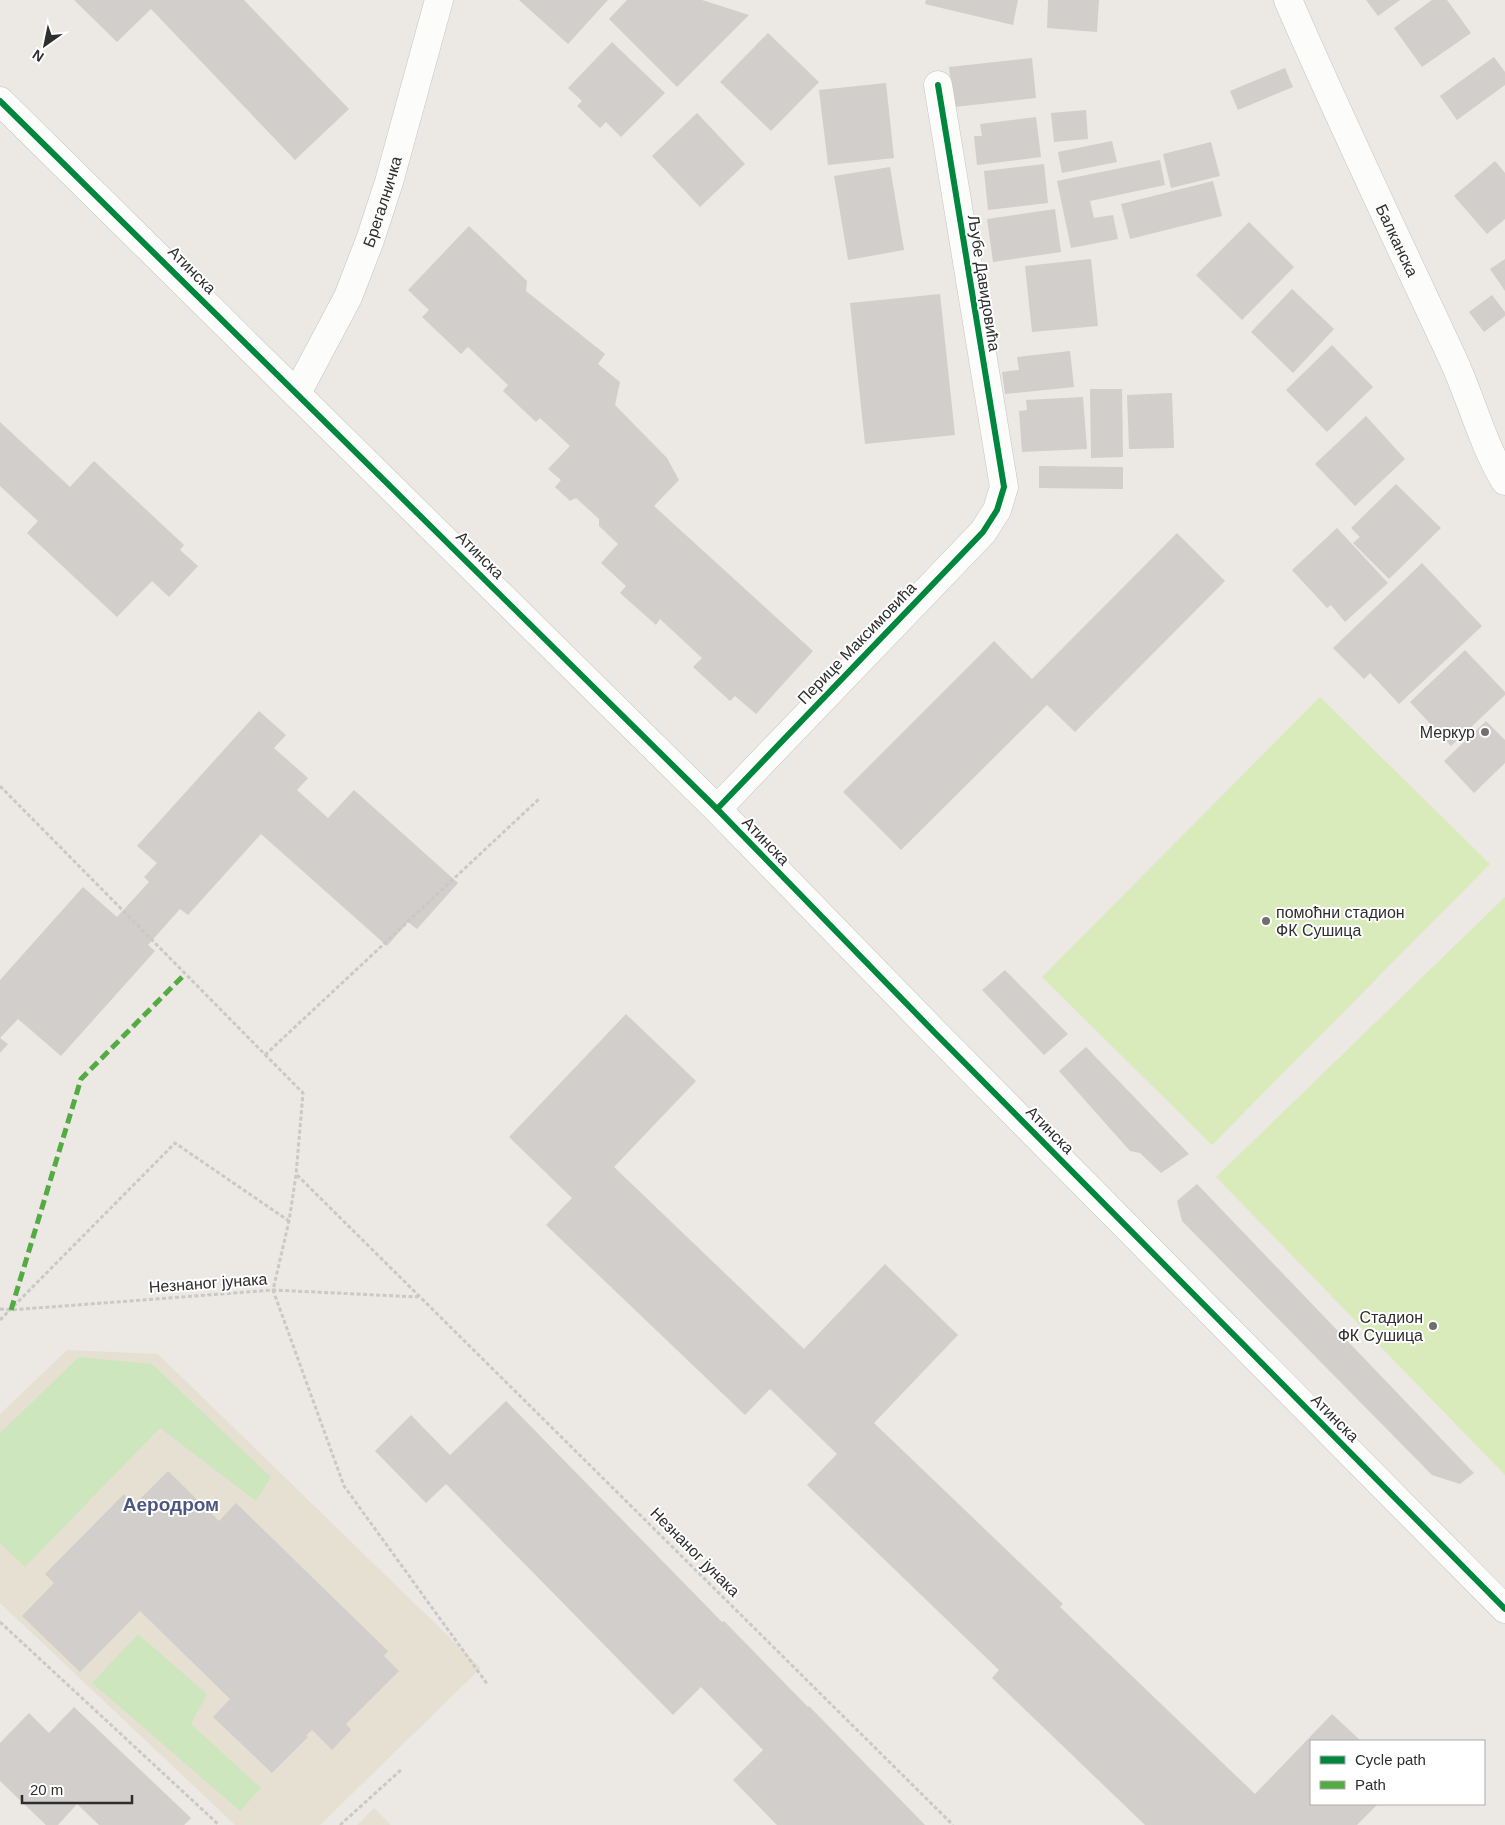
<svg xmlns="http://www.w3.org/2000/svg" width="1505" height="1825" font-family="Helvetica,sans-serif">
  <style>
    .education { fill: #e6e0d3 }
    .green { fill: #cee6be }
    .pitch { fill: #d9eabb }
    .building { fill: #d1cecb }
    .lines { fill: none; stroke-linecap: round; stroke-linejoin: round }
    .minor-casing { stroke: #c5c4c5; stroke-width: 29 }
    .tertiary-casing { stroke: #c5c4c5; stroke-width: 29 }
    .path { stroke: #c9c9c8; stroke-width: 3; stroke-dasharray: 4 2.5; stroke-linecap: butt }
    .minor { stroke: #fcfcfb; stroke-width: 28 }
    .tertiary { stroke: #fcfcfb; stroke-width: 28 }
    .quiet { stroke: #54ab44; stroke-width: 5; stroke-dasharray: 10 5; stroke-linecap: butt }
    .cycleway-casing { stroke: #fff; stroke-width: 9 }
    .cycleway { stroke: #00873e; stroke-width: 6 }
    .poi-dot { fill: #706f6e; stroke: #fff; stroke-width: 2 }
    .labels { text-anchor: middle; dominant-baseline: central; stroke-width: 4; stroke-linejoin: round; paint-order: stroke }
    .street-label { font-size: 16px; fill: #2e2e2e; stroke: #fff }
    .poi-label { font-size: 16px; fill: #2e2e2e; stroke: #fff; text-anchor: end }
    .quarter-label { font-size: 19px; font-weight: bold; fill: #4d5680; stroke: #fff }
  </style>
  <rect width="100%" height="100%" fill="#ece8e4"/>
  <g class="education">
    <polygon points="67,1350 158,1354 481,1668 320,1825 235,1825 0,1603 0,1414"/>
    <polygon points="374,1808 391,1825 357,1825"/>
  </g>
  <g class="green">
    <polygon points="79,1357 152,1364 271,1477 256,1501 160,1428 25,1567 0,1543 0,1433"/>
    <polygon points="138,1634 207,1694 191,1724 261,1788 240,1811 92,1683"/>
  </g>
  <g class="pitch">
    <polygon points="1320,697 1490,864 1212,1145 1042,977"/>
    <polygon points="1505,897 1505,1475 1216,1177"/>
  </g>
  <g class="building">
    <polygon points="74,0 244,0 349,109 295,160 151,9 117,42"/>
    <polygon points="519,0 608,0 568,44"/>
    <polygon points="627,0 702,0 749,15 677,87 609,19"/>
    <polygon points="926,0 1018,0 1013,25 925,4"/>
    <polygon points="1048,0 1099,0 1097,32 1047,28"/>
    <polygon points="1366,0 1400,0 1378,16"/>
    <polygon points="1432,0 1447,0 1471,33 1422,67 1394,28"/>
    <polygon points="768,33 819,82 771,131 720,82"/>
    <polygon points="612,42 665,93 621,137 606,122 600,128 577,106 582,101 568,88"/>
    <polygon points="1494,57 1505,72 1505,85 1457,120 1440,96"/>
    <polygon points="1032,58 1036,98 954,107 949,67"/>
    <polygon points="1285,68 1293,87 1238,110 1230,91"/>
    <polygon points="886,83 894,158 828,165 819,90"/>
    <polygon points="1086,110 1088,139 1054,142 1051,113"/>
    <polygon points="697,113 745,164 700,207 652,156"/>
    <polygon points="1036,117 1041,157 977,165 974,136 982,136 980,124"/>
    <polygon points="1112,141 1117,162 1062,173 1058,152"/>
    <polygon points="1211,142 1220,176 1171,188 1163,154"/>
    <polygon points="1160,160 1165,185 1090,201 1094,218 1113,215 1118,239 1071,248 1057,181"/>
    <polygon points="1495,161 1505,173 1505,219 1487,234 1454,196"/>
    <polygon points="1044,164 1048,203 988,210 984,171"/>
    <polygon points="890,167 904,250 848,260 834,176"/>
    <polygon points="1213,181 1222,216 1130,239 1121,204"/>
    <polygon points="1055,209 1061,252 993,262 987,219"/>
    <polygon points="1249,222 1294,267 1242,320 1196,275"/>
    <polygon points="469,226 527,281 526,291 605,354 598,364 620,382 615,405 667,458 679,480 654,506 813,651 756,714 735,696 730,701 693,667 702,658 660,619 656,625 620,593 626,586 601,563 618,544 599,526 599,519 576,498 570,501 555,487 561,480 548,469 570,446 540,418 536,422 503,391 508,385 468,347 461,354 422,317 429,310 408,290"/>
    <polygon points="1091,259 1098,326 1032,332 1025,266"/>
    <polygon points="1505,259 1505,291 1490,269"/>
    <polygon points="1292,289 1334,329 1293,373 1251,332"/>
    <polygon points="940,294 955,435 865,444 850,303"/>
    <polygon points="1492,295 1505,312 1505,316 1484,332 1469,312"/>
    <polygon points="1332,345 1373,387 1327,432 1286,390"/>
    <polygon points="1070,351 1074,387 1005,394 1002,372 1019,370 1017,357"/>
    <polygon points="1090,389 1122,389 1123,457 1091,458"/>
    <polygon points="1172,393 1174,448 1129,449 1127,395"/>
    <polygon points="1083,397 1087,449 1022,452 1019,411 1027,410 1026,400"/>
    <polygon points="1366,416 1405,459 1355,506 1315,464"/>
    <polygon points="0,422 70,487 94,461 184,545 180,550 198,566 169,597 152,581 117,617 27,533 38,521 0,486"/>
    <polygon points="1039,466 1123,467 1123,489 1039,488"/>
    <polygon points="1396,484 1441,528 1389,579 1353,543 1360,537 1351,528"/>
    <polygon points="1337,528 1388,583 1345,622 1331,605 1327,608 1292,570"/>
    <polygon points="1177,533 1225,581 1075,732 1047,705 901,850 843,792 994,641 1032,679"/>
    <polygon points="1422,563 1482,626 1399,704 1370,673 1364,679 1333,648"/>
    <polygon points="1465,650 1505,692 1505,695 1451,746 1410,702"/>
    <polygon points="259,711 286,735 274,748 308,778 297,790 328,818 354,790 458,883 417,929 408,922 387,946 261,834 188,915 180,909 148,945 155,951 61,1056 18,1019 0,1038 8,1044 0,1053 0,980 83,887 117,917 149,882 144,877 157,863 137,846"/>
    <polygon points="1486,721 1505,740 1505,763 1474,793 1444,761"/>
    <polygon points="1005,970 1068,1034 1044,1055 982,990"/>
    <polygon points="626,1014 696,1081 614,1167 804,1349 885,1264 958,1335 874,1423 1063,1604 1060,1607 1255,1794 1332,1714 1361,1741 1311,1741 1311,1804 1378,1804 1357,1825 1145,1825 992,1678 999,1670 807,1485 837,1454 770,1389 745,1415 546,1225 572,1198 509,1137"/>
    <polygon points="1086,1047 1189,1154 1161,1173 1140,1153 1130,1151 1059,1071"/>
    <polygon points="1197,1184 1474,1473 1460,1484 1432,1475 1182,1221 1177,1201"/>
    <polygon points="506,1401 722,1622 724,1621 808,1707 809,1706 925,1825 777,1825 733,1780 763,1750 701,1687 673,1715 446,1484 426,1503 375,1451 411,1415 450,1455"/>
    <polygon points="168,1471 219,1521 236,1503 388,1651 384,1656 399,1671 346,1724 351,1730 332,1750 312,1730 306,1736 308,1737 272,1773 213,1717 230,1699 140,1611 80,1672 22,1616 54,1583 45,1574 124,1494 134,1505"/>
    <polygon points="74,1707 191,1818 184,1825 99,1825 77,1804 58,1825 46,1825 0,1781 0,1743 29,1713 49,1733"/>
  </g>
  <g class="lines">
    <defs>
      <g id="minor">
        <path id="s1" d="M 1288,0 C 1340,120 1396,237 1451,355 C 1471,397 1481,441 1505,481"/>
        <path id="s2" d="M 297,393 L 348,297 L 370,240 L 389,182 L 439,0"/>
        <polyline points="717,809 983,532 997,510 1004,487 938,85"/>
      </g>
      <polyline id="tertiary" points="0,101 717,809 938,1036 1505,1609"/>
    </defs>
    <use href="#minor" class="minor-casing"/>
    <use href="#tertiary" class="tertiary-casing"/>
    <g class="path">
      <polyline points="0,786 303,1093 296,1175 289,1221 273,1290 344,1486 488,1685"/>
      <polyline points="265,1055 539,799"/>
      <polyline points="297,1175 953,1825"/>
      <polyline points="0,1309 11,1310 273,1290 418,1297"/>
      <polyline points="0,1320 175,1143 289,1221"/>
      <polyline points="0,1622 219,1825"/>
      <polyline points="340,1825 402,1769"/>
    </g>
    <use href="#minor" class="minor"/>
    <use href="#tertiary" class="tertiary"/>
    <polyline class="quiet" points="11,1310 81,1079 185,974"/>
    <defs>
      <g id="cycleway">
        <polyline points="0,101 717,809 938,1036 1505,1609"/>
        <polyline points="717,809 983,532 997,510 1004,487 938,85"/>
      </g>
    </defs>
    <use href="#cycleway" class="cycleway-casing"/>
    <use href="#cycleway" class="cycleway"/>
  </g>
  <g class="poi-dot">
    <circle cx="1485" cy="732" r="5"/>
    <circle cx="1266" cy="921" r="5"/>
    <circle cx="1433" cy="1326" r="5"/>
  </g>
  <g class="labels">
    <g class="street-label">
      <text stroke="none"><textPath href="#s2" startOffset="210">Брегалничка</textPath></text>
      <text stroke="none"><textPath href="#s1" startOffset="264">Балканска</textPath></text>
      <text transform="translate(192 270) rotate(45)">Атинска</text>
      <text transform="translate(984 283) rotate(81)">Љубе Давидовића</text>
      <text transform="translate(480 555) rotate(45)">Атинска</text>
      <text transform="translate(857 643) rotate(-46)">Перице Максимовића</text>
      <text transform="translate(766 841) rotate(46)">Атинска</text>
      <text transform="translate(1050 1130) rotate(45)">Атинска</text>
      <text transform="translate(208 1283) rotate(-4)">Незнаног јунака</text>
      <text transform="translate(1335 1418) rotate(45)">Атинска</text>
      <text transform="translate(695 1552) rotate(45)">Незнаног јунака</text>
    </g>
    <g class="poi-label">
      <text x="1475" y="732">Меркур</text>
      <text x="1276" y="912" text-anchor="start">помоћни стадион<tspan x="1276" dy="18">ФК Сушица</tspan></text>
      <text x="1423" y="1317">Стадион<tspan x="1423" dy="18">ФК Сушица</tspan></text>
    </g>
    <g class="quarter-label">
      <text x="171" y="1504">Аеродром</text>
    </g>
  </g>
  <rect x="1310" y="1740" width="175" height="65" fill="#ffffff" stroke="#ababab"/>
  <rect x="1320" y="1756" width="25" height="8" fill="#00873e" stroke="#ababab"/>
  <text x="1355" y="1765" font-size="15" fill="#2e2e2e">Cycle path</text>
  <rect x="1320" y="1781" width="25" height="8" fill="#54ab44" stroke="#ababab"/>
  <text x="1355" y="1790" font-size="15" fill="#2e2e2e">Path</text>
  <g transform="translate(45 45) rotate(213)" stroke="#ffffff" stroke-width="4" paint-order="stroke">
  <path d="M0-4L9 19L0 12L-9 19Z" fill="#2e2e2e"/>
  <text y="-8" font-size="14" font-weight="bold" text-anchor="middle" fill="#2e2e2e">N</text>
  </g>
  <path d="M22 1795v8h110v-8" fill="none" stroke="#2e2e2e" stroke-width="2.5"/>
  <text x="30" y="1795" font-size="15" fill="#2e2e2e" stroke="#ffffff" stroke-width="4" paint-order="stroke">20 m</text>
</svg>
